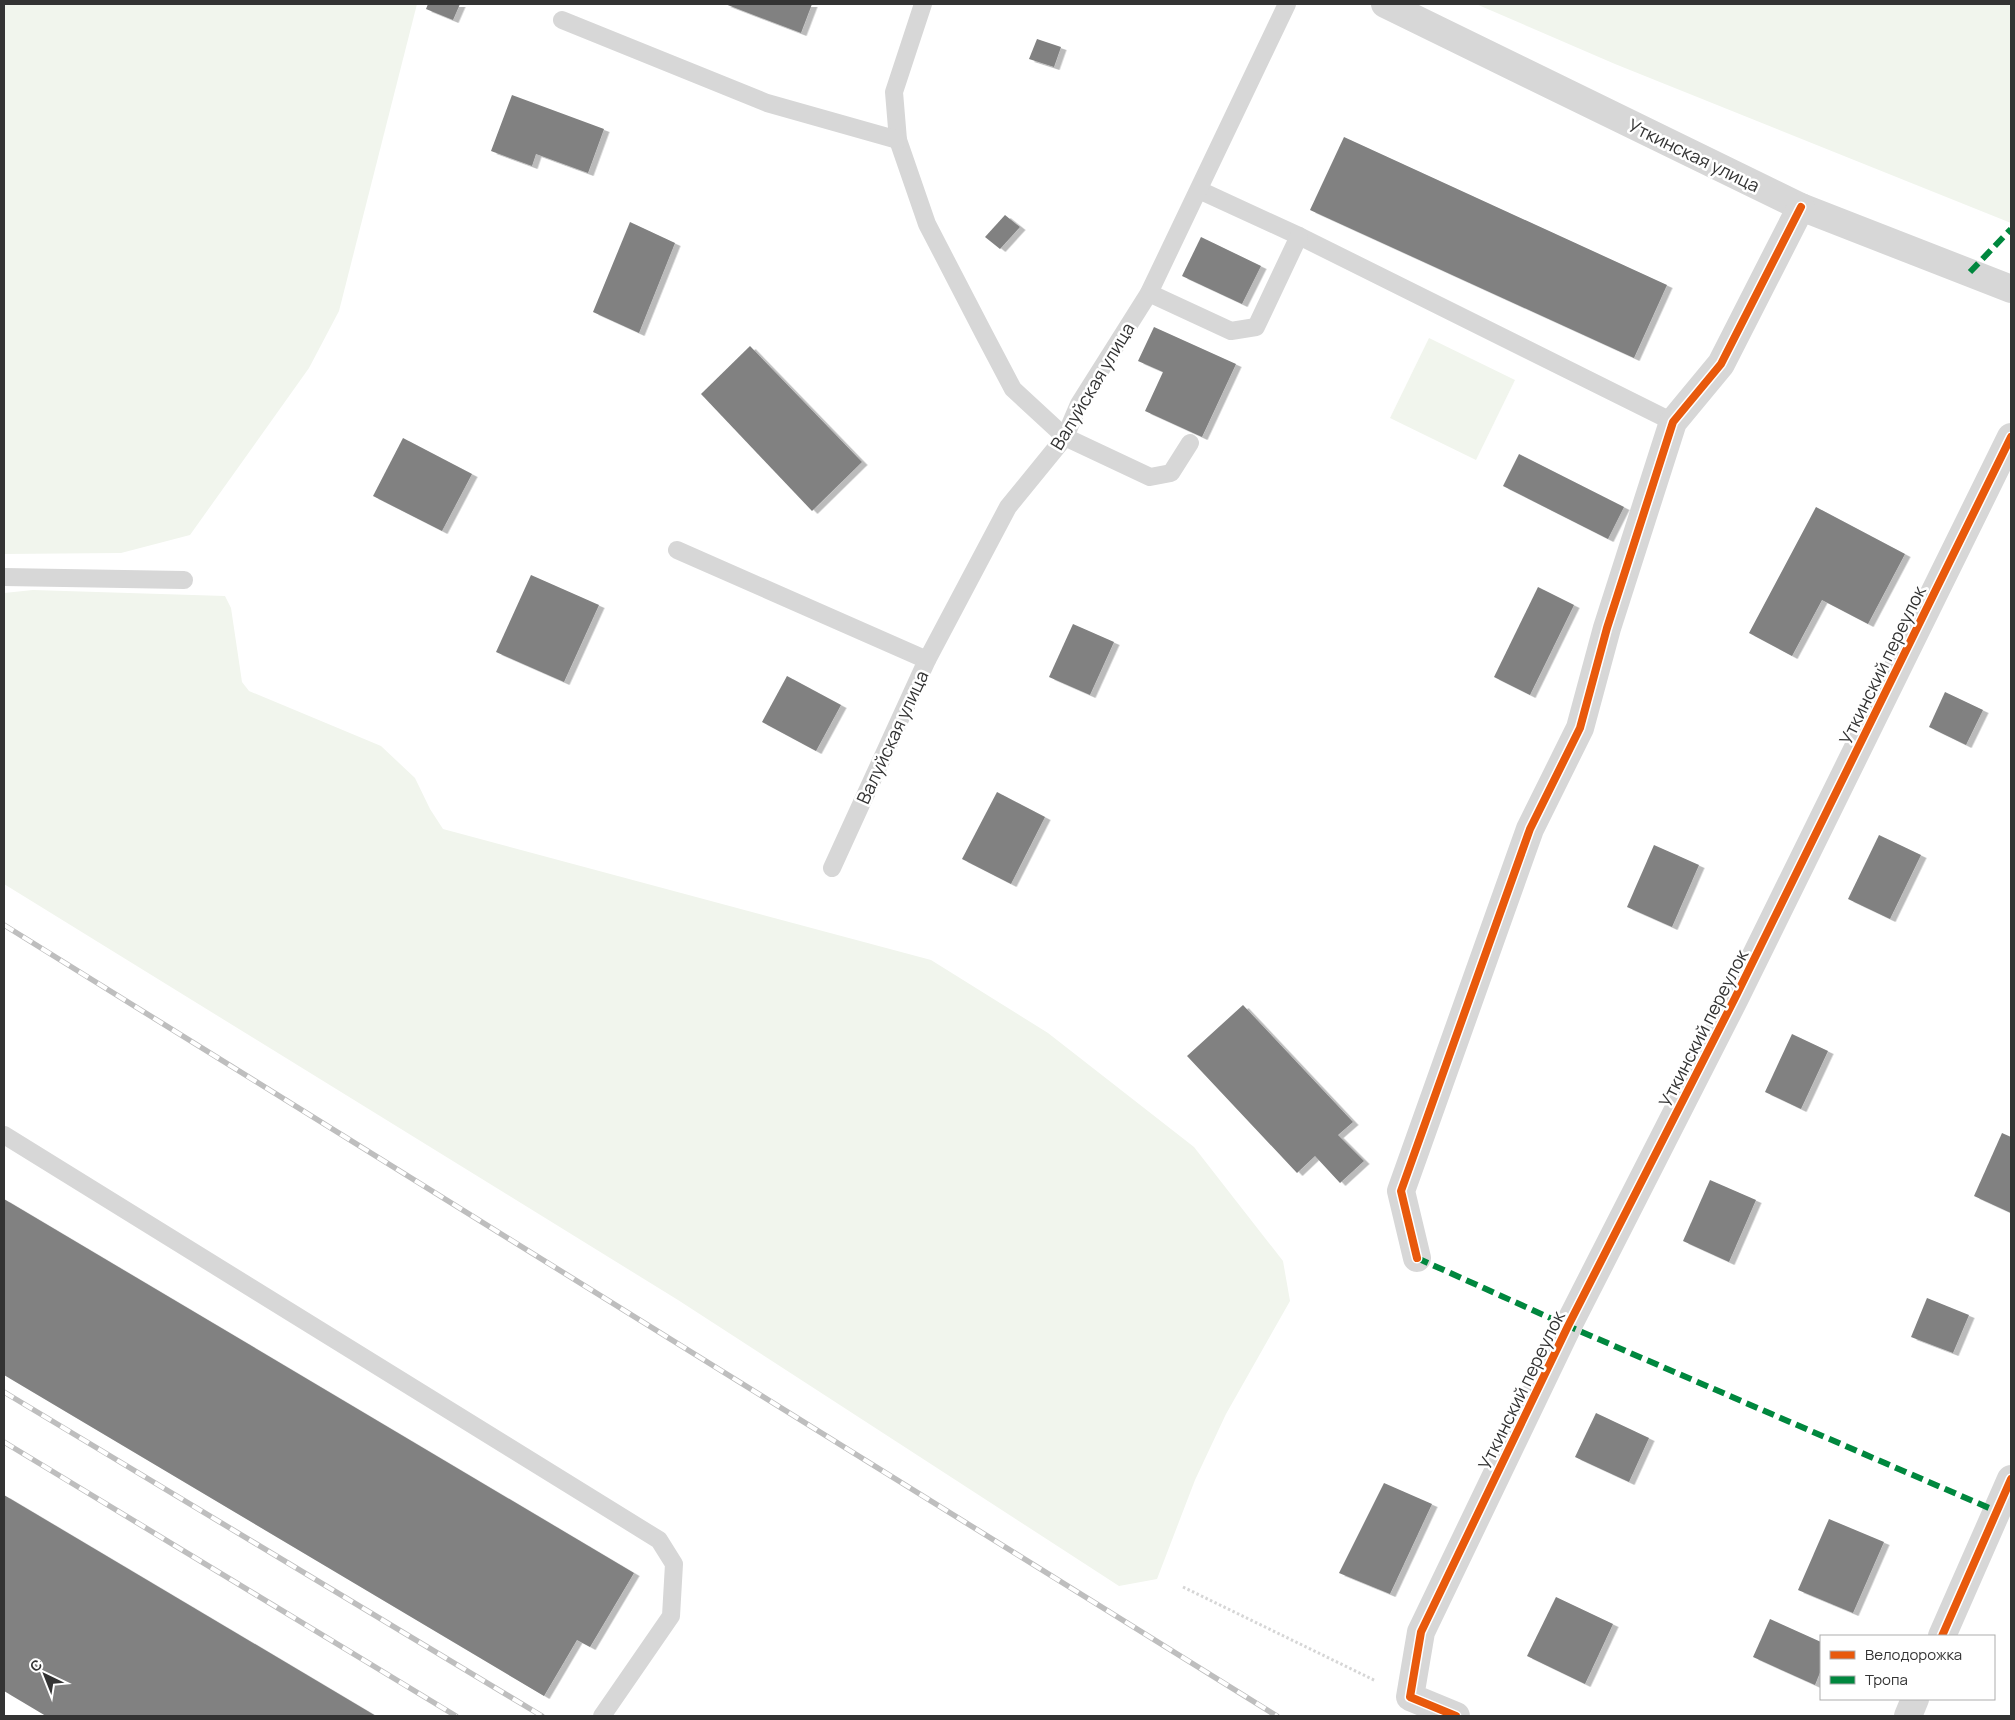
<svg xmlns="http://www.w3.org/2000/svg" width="2015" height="1720" font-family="Manrope,sans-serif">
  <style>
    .green { fill: #f1f5ed }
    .building { fill: #818181; filter: url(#shadow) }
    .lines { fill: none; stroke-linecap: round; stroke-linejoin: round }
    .path { stroke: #d6d6d6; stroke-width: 3; stroke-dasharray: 2.5 2.5; stroke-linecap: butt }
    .service { stroke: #d7d7d7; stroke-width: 18 }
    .minor { stroke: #d7d7d7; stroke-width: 28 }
    .rail-casing { stroke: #bebebe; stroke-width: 5.5 }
    .rail { stroke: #fff; stroke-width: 4; stroke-dasharray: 11; stroke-linecap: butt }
    .quiet { stroke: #00873e; stroke-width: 6; stroke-dasharray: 12 6; stroke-linecap: butt }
    .cycleway-casing { stroke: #fff; stroke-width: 11 }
    .cycleway { stroke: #e8590c; stroke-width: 8 }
    .labels { text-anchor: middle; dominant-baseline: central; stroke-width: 5; stroke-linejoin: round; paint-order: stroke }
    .street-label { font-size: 18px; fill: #333; stroke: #fff }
  </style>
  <defs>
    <filter id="shadow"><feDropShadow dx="5.5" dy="3" stdDeviation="0" flood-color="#0004"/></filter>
  </defs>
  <rect width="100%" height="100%" fill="#fff"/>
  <g class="green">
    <polygon points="4,4 417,4 339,311 309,368 190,535 121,553 4,554"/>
    <polygon points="1476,4 2011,4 2011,223 1615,64"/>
    <polygon points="1429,338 1515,380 1476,460 1390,418"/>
    <polygon points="33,590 225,596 231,608 242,682 249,691 381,746 415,778 430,809 443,829 931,960 1048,1033 1194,1147 1283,1261 1290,1301 1226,1414 1195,1480 1157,1579 1119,1586 678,1300 4,884 4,593"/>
  </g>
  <g class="building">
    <polygon points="428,4 460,4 453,20 426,9"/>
    <polygon points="725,4 812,4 801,33"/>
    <polygon points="1037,39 1061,47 1054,67 1029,59"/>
    <polygon points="512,95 604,129 588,173 536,154 532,166 491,151"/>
    <polygon points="1344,137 1667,285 1634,358 1310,210"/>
    <polygon points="1005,215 1020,227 1000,249 985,237"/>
    <polygon points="630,222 675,243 639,333 593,312"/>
    <polygon points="1201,237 1261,266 1242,304 1182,276"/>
    <polygon points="1154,327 1236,364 1202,437 1145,411 1163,372 1138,361"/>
    <polygon points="750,346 862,462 812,511 701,394"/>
    <polygon points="403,438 472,474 442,531 373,496"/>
    <polygon points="1519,454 1624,507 1608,539 1503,486"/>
    <polygon points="1816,507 1905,554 1868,624 1822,600 1792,656 1749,633"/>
    <polygon points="531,575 599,605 564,682 496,652"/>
    <polygon points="1538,587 1574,605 1530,695 1494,677"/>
    <polygon points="1073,624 1114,642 1090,695 1049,677"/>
    <polygon points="787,676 841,705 816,751 762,722"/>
    <polygon points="1945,692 1983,710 1966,745 1929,727"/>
    <polygon points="997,792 1045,817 1011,884 962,859"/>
    <polygon points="1879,835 1921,855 1890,919 1848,899"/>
    <polygon points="1654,845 1699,865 1672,927 1627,907"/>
    <polygon points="1243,1005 1353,1122 1338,1135 1364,1161 1340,1183 1315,1156 1297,1173 1187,1056"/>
    <polygon points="1792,1034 1828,1051 1801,1109 1765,1092"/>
    <polygon points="2002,1133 2011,1137 2011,1213 1974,1196"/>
    <polygon points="1710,1180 1756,1200 1729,1262 1683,1241"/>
    <polygon points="4,1199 634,1573 590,1647 577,1640 544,1696 4,1375"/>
    <polygon points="1927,1298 1969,1315 1953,1353 1911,1337"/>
    <polygon points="1596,1413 1649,1438 1629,1482 1575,1457"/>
    <polygon points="1384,1483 1432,1504 1390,1594 1339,1573"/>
    <polygon points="4,1495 376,1716 46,1716 4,1691"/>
    <polygon points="1829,1519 1884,1542 1853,1613 1798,1590"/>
    <polygon points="1556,1597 1613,1624 1585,1684 1527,1656"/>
    <polygon points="1770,1619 1821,1642 1821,1670 1815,1685 1753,1657"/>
  </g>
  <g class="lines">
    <polyline class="path" points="1183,1587 1376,1681"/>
    <g class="service">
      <polyline points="923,4 894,92 898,140 927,224 984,334 1013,389 1065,437 1150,477 1171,473 1190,443"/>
      <polyline points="562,20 767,103 898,140"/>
      <polyline points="1199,190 1299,236 1673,422"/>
      <polyline points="1149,293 1231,331 1256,327 1299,236"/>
      <polyline points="677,550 927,660"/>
      <polyline points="4,577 184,580"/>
      <polyline points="832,868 927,660 1008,507 1065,437 1079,404 1149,293 1287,4"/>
      <polyline points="4,1135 659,1540 674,1564 671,1616 602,1716"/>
    </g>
    <g class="minor">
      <polyline points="1385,4 1801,207 2011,289"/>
      <polyline points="1417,1258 1401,1191 1530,829 1580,728 1607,628 1673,422 1721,364 1801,207"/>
      <polyline points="1942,1636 2011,1479"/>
      <polyline points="1456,1716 1410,1697 1421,1632 1568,1326 1735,998 2011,437"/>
      <polyline points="1908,1716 1915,1699"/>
    </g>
    <defs>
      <g id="rail">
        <polyline points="4,925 1277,1716"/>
        <polyline points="4,1392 542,1716"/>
        <polyline points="4,1442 456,1716"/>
      </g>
    </defs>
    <use href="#rail" class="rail-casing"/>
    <use href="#rail" class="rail"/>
    <g class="quiet">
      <polyline points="1970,272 2011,229"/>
      <polyline points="1417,1258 1568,1326 1996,1511"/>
    </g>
    <defs>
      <g id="cycleway">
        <polyline points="1417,1258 1401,1191 1530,829 1580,728 1607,628 1673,422 1721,364 1801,207"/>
        <polyline points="1942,1636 2011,1479"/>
        <polyline points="1456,1716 1410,1697 1421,1632 1568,1326 1735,998 2011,437"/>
      </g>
    </defs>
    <use href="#cycleway" class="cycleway-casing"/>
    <use href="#cycleway" class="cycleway"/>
  </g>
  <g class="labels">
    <g class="street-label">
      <text transform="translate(1694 155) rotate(26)">Уткинская улица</text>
      <text transform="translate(1092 386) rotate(-59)">Валуйская улица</text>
      <text transform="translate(1882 665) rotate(-64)">Уткинский переулок</text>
      <text transform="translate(892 737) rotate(-65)">Валуйская улица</text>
      <text transform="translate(1703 1028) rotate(-63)">Уткинский переулок</text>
      <text transform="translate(1521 1390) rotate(-64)">Уткинский переулок</text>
    </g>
  </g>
  <rect width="2015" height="1720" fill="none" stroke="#333333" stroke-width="10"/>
  <rect x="1820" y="1635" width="175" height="65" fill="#ffffff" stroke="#adadad"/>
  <rect x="1830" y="1651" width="25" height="8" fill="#e8590c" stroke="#adadad"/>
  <text x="1865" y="1660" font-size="15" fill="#333333">Велодорожка</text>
  <rect x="1830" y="1676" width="25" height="8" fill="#00873e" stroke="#adadad"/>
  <text x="1865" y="1685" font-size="15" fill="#333333">Тропа</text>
  <g transform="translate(45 1675) rotate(317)" stroke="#ffffff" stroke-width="4" paint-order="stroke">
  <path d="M0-4L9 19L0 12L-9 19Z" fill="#333333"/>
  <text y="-8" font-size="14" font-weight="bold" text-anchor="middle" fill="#333333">С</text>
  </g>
</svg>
